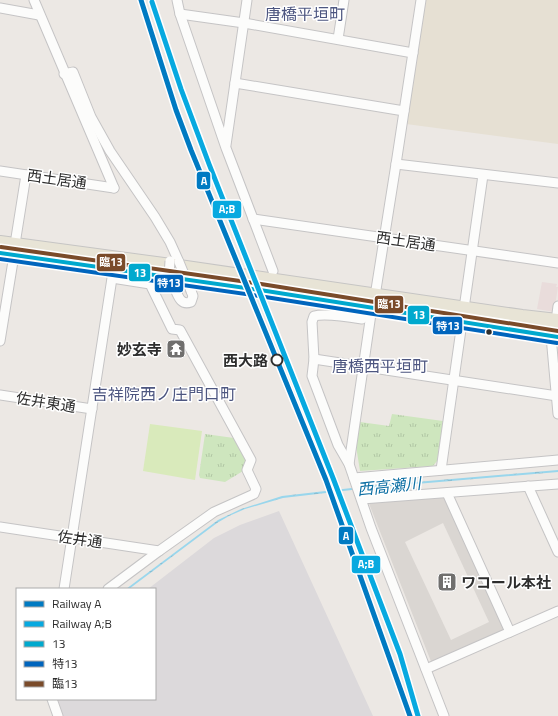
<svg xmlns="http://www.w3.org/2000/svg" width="558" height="716" font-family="'Titillium Web','Noto Sans JP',sans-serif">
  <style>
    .industrial { fill: #dcd9db }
    .education { fill: #e6e0d3 }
    .medical { fill: #e9dcdb }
    .park { fill: url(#park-tufts) }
    .pitch { fill: #d9eabb }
    .plaza { fill: #dad6d2; fill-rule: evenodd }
    .water { fill: url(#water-ripples) }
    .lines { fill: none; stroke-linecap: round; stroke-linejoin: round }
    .minor-casing { stroke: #c5c4c5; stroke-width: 11 }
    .primary-casing { stroke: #c6c5c4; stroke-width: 16 }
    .minor { stroke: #fcfcfb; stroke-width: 9 }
    .primary { stroke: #e8e4d6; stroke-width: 14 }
    .minor-bridge-casing { stroke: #c5c4c5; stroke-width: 11; stroke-linecap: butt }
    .minor-bridge { stroke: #fcfcfb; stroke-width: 9 }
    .bus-1-casing { stroke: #fff; stroke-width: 7 }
    .bus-2-casing { stroke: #fff; stroke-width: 7 }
    .bus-3-casing { stroke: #fff; stroke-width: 7 }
    .bus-1 { stroke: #00a9ce; stroke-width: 4 }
    .bus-2 { stroke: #0065bd; stroke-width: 4 }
    .bus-3 { stroke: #7a4b2a; stroke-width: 4 }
    .rail-1-casing { stroke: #fff; stroke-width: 8 }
    .rail-2-casing { stroke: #fff; stroke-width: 8 }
    .rail-1 { stroke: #007ac2; stroke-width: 5 }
    .rail-2 { stroke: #07a9e0; stroke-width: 5 }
    .bus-dot { fill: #2e2e2e; stroke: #fff; stroke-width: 1.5 }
    .stop-dot { fill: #fff; stroke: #2e2e2e; stroke-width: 2 }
    .labels { text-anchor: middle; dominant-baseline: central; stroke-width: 3; stroke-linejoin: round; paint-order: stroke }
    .street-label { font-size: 15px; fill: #2e2e2e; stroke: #fff }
    .poi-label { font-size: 15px; font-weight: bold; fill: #2e2e2e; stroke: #fff; text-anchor: end }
    .stop-label { font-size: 15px; font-weight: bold; fill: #2e2e2e; stroke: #fff; text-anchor: end }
    .neighbourhood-label { font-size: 16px; fill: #4d5680; stroke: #fff }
    .water-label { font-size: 16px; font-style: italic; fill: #0d6fa3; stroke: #fff }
    .line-badge { stroke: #fff; stroke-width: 1.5 }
    .badge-label { font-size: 11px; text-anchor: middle; font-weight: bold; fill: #fff }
  </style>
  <defs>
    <pattern id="park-tufts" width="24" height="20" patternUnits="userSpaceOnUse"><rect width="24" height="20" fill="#cee6be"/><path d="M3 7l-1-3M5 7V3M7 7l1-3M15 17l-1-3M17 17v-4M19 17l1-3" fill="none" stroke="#b1c6a4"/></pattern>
    <pattern id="water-ripples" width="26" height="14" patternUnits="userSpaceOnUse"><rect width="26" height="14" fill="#99d6ec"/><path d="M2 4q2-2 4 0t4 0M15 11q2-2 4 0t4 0" fill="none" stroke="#84b8cb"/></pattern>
  </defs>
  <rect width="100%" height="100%" fill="#ece8e4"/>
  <polygon class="industrial" points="279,511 373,716 62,716 55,699 155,699 155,589 148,589 214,538 240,525"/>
  <polygon class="education" points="424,0 558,0 558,144 406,124"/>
  <polygon class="medical" points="542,282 557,284 556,287 558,287 554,312 537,309"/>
  <g class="park">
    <polygon points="392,414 443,421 437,461 433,466 360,471 356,446 360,422 389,426"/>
    <polygon points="205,434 234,438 246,459 243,471 225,482 200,478 199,475"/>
  </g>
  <polygon class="pitch" points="150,424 202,431 195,480 143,471"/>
  <path class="plaza" d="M 447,493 L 510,632 L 432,664 L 368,501 ZM 443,523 L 489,622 L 451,640 L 405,542 Z"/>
  <polygon class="water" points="558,470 558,472 369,488 283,498 245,509 229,516 217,523 129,589 126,589 218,520 241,509 282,496 369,486"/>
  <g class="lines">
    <defs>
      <g id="minor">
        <polyline points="34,0 114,188"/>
        <polyline points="177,0 180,14 226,148 273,271"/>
        <polyline points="0,8 39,15"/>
        <polyline points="180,14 244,23 413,53"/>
        <polyline points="338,39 344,0"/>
        <polyline points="64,74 73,72 91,117 110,151 155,217 170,242 179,262"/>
        <polyline points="235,83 404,111"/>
        <polyline points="226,145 247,0"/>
        <polyline points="396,164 558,183"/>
        <polyline points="0,171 114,188"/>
        <polyline points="253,219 558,263"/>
        <polyline points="15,244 26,175"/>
        <path d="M 174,287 C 178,295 180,306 191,302 L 193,296 L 191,291"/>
        <polyline points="375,296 396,164 421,0"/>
        <path d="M 372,307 L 362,319 C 350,317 325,313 314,316 L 312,322 L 314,359 L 312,376 L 338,445 L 349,464 L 371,528 L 444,716"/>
        <polyline points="556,321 558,306"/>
        <polyline points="551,336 558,414"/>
        <polyline points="0,341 14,255"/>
        <polyline points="314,359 557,396"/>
        <polyline points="0,395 92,409"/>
        <polyline points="349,464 372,307"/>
        <polyline points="441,470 483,175"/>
        <polyline points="354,478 558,460"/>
        <polyline points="528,486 558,552"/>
        <polyline points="447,493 510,632"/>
        <polyline points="362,499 558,484"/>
        <polyline points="0,527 159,551"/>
        <polyline points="64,589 112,278 150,284 172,329 180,330 251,460 247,470 256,489 254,494 214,512 159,551 108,589"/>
        <polyline points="426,669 558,611"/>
        <polyline points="52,699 58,716"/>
      </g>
      <g id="primary">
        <polyline points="0,243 186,268 522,317 558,321"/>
        <polyline points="0,253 260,290 558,337"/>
      </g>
    </defs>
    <use href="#minor" class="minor-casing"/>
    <use href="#primary" class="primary-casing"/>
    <use href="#minor" class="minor"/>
    <use href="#primary" class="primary"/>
    <defs>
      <g id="minor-bridge">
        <polyline points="170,261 169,276 174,287"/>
        <polyline points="179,262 191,291"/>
      </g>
    </defs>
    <use href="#minor-bridge" class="minor-bridge-casing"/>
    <use href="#minor-bridge" class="minor-bridge"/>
    <defs>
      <polyline id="bus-1" points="0,253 260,290 558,337"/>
      <polyline id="bus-2" points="0,259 259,296 557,343"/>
      <polyline id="bus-3" points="1,247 261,284 558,331"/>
    </defs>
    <use href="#bus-1" class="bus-1-casing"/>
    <use href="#bus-2" class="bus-2-casing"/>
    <use href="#bus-3" class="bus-3-casing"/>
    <use href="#bus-1" class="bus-1"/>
    <use href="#bus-2" class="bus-2"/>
    <use href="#bus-3" class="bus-3"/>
    <defs>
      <polyline id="rail-1" points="141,0 176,110 191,150 326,480 410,716"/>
      <polyline id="rail-2" points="152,2 181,89 209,164 333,478 400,654 418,716"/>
    </defs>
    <use href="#rail-1" class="rail-1-casing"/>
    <use href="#rail-2" class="rail-2-casing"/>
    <use href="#rail-1" class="rail-1"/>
    <use href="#rail-2" class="rail-2"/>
  </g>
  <defs>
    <symbol id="temple-square" viewBox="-11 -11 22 22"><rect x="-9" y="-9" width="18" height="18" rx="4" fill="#706f6e" stroke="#fff"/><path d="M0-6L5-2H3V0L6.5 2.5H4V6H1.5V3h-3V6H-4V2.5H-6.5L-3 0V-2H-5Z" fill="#fff"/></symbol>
    <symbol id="building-square" viewBox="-11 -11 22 22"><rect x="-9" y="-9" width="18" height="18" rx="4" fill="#706f6e" stroke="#fff"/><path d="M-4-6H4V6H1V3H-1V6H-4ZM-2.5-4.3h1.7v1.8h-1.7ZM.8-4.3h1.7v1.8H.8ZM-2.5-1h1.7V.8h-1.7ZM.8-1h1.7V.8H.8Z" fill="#fff"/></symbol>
  </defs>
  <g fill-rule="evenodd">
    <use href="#temple-square" x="165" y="338" width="22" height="22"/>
    <use href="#building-square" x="436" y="571" width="22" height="22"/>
  </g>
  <circle class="bus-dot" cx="489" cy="332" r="3.5"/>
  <circle class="stop-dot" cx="277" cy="360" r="5.5"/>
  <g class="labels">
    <g class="street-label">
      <text transform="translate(57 179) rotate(8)">西土居通</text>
      <text transform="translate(406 241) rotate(8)">西土居通</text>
      <text transform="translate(46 402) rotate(9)">佐井東通</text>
      <text transform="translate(80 539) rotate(8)">佐井通</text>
    </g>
    <g class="poi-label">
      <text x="162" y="349">妙玄寺</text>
      <text x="461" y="582" text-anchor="start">ワコール本社</text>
    </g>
    <g class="stop-label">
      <text x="268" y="360">西大路</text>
    </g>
    <g class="neighbourhood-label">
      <text x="305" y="14">唐橋平垣町</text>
      <text x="380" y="366">唐橋西平垣町</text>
      <text x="164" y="394">吉祥院西ノ庄門口町</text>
    </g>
    <g class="water-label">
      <text transform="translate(389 486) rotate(-6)">西高瀬川</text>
    </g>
  </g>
  <g class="line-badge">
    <rect x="196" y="171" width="15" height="19" rx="4" fill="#007ac2"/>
    <rect x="212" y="200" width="30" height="19" rx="4" fill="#07a9e0"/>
    <rect x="96" y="253" width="30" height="19" rx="4" fill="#7a4b2a"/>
    <rect x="128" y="263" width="23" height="19" rx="4" fill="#00a9ce"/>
    <rect x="154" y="274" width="30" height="19" rx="4" fill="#0065bd"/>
    <rect x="374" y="295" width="30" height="19" rx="4" fill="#7a4b2a"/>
    <rect x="407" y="305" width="23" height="20" rx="4" fill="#00a9ce"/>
    <rect x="432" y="316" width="31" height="19" rx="4" fill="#0065bd"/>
    <rect x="338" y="526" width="16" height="19" rx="4" fill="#007ac2"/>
    <rect x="351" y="555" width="30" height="19" rx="4" fill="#07a9e0"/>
  </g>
  <g class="badge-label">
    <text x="204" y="185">A</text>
    <text x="227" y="213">A;B</text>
    <text x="111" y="266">臨13</text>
    <text x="140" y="277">13</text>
    <text x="169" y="287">特13</text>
    <text x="389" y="308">臨13</text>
    <text x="419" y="319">13</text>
    <text x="448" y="330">特13</text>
    <text x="346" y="540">A</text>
    <text x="366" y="568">A;B</text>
  </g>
  <rect x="16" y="588" width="140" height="112" fill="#ffffff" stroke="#ababab"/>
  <rect x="24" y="601" width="20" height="6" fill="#007ac2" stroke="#ababab"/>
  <text x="52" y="608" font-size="12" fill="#2e2e2e">Railway A</text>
  <rect x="24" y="621" width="20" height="6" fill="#07a9e0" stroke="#ababab"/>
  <text x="52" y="628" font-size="12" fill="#2e2e2e">Railway A;B</text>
  <rect x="24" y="641" width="20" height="6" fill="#00a9ce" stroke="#ababab"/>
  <text x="52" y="648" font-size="12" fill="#2e2e2e">13</text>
  <rect x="24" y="661" width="20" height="6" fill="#0065bd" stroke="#ababab"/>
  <text x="52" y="668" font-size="12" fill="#2e2e2e">特13</text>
  <rect x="24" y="681" width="20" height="6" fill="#7a4b2a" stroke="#ababab"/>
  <text x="52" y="688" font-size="12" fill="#2e2e2e">臨13</text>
</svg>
